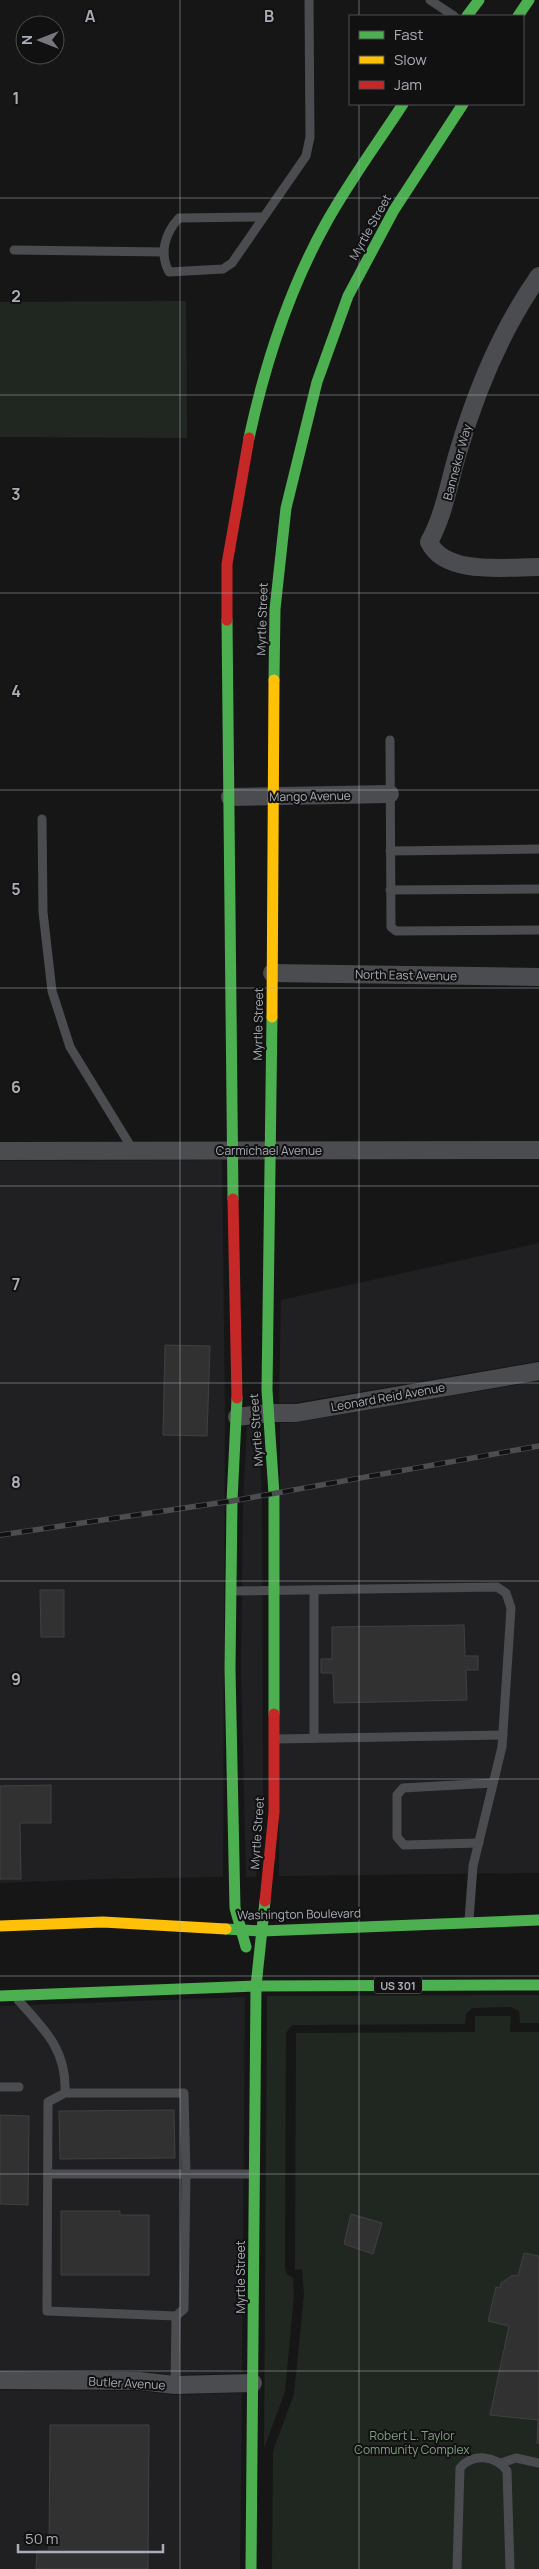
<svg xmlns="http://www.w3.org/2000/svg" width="539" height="2569" font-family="Manrope,sans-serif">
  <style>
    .built { fill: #202022 }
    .green { fill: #202721 }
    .building { fill: #313132; stroke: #3f4043 }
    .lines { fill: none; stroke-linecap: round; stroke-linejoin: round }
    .lane { stroke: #4b4c4f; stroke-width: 9 }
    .street { stroke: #4b4c4f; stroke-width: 18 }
    .fast { stroke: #4caf50; stroke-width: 11 }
    .slow { stroke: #ffc107; stroke-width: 11 }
    .jam { stroke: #c62828; stroke-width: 11 }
    .rail-casing { stroke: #4c4d50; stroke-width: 5.5 }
    .rail { stroke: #111112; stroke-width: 4; stroke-dasharray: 11; stroke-linecap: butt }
    .grid { fill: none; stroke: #a9adb6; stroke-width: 1; stroke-opacity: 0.55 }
    .labels { text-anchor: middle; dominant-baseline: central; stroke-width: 4; stroke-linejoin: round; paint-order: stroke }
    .shield { fill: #111112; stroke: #7b7e85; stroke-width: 1 }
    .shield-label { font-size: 11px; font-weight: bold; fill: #a9adb6 }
    .street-label { font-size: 12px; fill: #a9adb6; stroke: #111112 }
    .park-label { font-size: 12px; fill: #81a082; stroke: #111112 }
    .grid-label { font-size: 16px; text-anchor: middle; font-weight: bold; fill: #a9adb6; stroke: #111112; stroke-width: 4; stroke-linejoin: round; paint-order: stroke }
  </style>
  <rect width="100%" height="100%" fill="#161617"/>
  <g class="built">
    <polygon points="222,1160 225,1409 223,1877 102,1879 0,1883 0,1161"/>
    <polygon points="539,1243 539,1361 294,1403 279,1403 281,1300"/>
    <polygon points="539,1381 539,1873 279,1876 280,1423 298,1422"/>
    <polygon points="258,1425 262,1494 263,1812 256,1877 246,1877 241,1669 243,1502 247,1426"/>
    <polygon points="245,1997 242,2373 175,2375 139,2371 0,2370 0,2006"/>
    <polygon points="0,2390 139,2391 175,2395 242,2393 240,2569 0,2569"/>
  </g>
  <g class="green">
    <polygon points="186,301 187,438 0,437 0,302"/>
    <polygon points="539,1995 539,2023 520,2023 519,2011 510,2007 472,2008 466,2014 465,2024 292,2025 286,2033 285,2269 287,2274 293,2278 294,2295 285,2392 264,2448 267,1996"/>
    <polygon points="475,2016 511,2016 510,2032 539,2032 539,2569 272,2569 273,2451 294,2394 304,2295 302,2269 295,2270 296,2033 475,2032"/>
  </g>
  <g class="building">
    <polygon points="165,1345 210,1346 207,1436 163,1435"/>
    <polygon points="40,1590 64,1590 64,1637 41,1637"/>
    <polygon points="464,1625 465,1656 478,1656 478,1670 466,1670 467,1700 334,1703 333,1673 321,1673 321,1659 332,1659 332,1627"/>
    <polygon points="51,1785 51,1823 20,1823 21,1879 0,1879 0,1786"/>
    <polygon points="174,2110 175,2158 60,2159 59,2111"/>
    <polygon points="0,2115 29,2116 28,2205 0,2204"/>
    <polygon points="61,2211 120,2211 120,2215 149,2215 149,2275 61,2275"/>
    <polygon points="351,2214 382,2223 373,2254 344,2244"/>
    <polygon points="524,2253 539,2256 539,2443 537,2443 538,2420 490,2415 509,2326 488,2321 496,2287 500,2288 501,2283 513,2275 518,2276"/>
    <polygon points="50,2425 149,2425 148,2569 36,2569 37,2551 49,2551"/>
  </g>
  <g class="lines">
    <g class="lane">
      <polyline points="430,0 454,16"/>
      <path d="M 263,217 L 179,218 C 165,233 159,253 169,272 L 223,269 L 232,263 L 306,156 L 310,137 L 309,0"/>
      <polyline points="14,250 164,252"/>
      <polyline points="390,740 391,927 396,931 539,930"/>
      <polyline points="42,819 43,912 52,991 70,1047 133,1150"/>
      <polyline points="390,851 539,849"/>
      <polyline points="390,890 539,889"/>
      <polyline points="314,1590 314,1738"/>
      <polyline points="232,1591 497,1587 506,1593 511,1608 502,1747 473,1866 469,1920"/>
      <polyline points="276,1739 503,1735"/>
      <polyline points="479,1843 404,1845 397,1837 397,1795 403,1788 493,1783"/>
      <path d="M 18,2000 C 45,2030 67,2050 65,2093 L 184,2093 L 186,2173 L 184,2309 L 176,2316 L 47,2311 L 48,2102 L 65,2093"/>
      <polyline points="0,2087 19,2087"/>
      <polyline points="48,2174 252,2174"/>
      <polyline points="175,2385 176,2316"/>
      <polyline points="501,2463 516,2458 539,2463"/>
      <path d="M 457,2569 L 460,2468 C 472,2453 496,2455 507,2471 L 510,2569"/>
    </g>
    <g class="street">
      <path d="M 539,276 C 503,327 477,389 459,449 C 449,481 445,513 429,542 C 445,576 507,567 539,567"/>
      <polyline points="230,797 390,794"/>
      <polyline points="272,973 539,977"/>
      <polyline points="0,1151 539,1150"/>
      <polyline points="237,1417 269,1413 296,1413 539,1371"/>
      <polyline points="0,2380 139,2381 175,2385 253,2383"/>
    </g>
    <g class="fast">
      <polyline points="467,16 479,0"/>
      <polyline points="518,16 529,0"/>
      <path d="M 249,438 C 265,364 288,292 325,225 C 348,183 377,144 403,104"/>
      <polyline points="227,620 233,1199"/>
      <polyline points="274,680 275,609 286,508 317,382 348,296 394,210 463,104"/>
      <polyline points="272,1017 267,1390 274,1494 274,1714"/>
      <polyline points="237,1398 232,1501 230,1669 235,1908 246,1947"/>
      <polyline points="226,1929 262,1931 539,1920"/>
      <polyline points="0,1996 256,1986 539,1985"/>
      <polyline points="251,2569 256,1986 265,1901"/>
    </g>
    <g class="slow">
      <polyline points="272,1017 274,680"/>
      <polyline points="0,1926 103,1922 226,1929"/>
    </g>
    <g class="jam">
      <polyline points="227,620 227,564 249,438"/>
      <polyline points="233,1199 237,1398"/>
      <polyline points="265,1901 274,1812 274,1714"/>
    </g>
    <defs>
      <polyline id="rail" points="0,1535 232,1501 539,1446"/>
    </defs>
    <use href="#rail" class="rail-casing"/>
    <use href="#rail" class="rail"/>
  </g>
  <path class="grid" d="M 180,0 L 180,2569M 359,0 L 359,16M 359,104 L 359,2569M 0,198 L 539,198M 0,395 L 539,395M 0,593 L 539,593M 0,790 L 539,790M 0,988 L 539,988M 0,1186 L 539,1186M 0,1383 L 539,1383M 0,1581 L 539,1581M 0,1779 L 539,1779M 0,1976 L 539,1976M 0,2174 L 539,2174M 0,2371 L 539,2371"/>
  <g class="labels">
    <rect class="shield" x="374" y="1976.5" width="48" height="17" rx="4"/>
    <g class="shield-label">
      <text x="398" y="1985">US 301</text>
    </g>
    <g class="street-label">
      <text transform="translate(370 227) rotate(-61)">Myrtle Street</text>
      <text transform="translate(457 462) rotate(-75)">Banneker Way</text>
      <text transform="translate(262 619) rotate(-88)">Myrtle Street</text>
      <text transform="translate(310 796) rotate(-1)">Mango Avenue</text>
      <text transform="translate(406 975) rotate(1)">North East Avenue</text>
      <text transform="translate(258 1024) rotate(-89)">Myrtle Street</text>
      <text x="269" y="1150">Carmichael Avenue</text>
      <text transform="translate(388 1397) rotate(-10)">Leonard Reid Avenue</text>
      <text transform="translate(256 1430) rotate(-94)">Myrtle Street</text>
      <text transform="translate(257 1833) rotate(-86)">Myrtle Street</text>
      <text transform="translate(299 1914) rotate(-1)">Washington Boulevard</text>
      <text transform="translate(240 2277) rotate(-90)">Myrtle Street</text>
      <text transform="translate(127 2383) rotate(3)">Butler Avenue</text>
    </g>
    <g class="park-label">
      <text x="412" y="2435">Robert L. Taylor<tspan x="412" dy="14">Community Complex</tspan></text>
    </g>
  </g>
  <g class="grid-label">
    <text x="90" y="22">A</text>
    <text x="269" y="22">B</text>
    <text x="16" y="104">1</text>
    <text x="16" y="302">2</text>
    <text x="16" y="500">3</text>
    <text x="16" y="697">4</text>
    <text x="16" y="895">5</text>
    <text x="16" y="1093">6</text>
    <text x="16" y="1290">7</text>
    <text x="16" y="1488">8</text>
    <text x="16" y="1685">9</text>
  </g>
  <rect x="349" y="15" width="175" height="90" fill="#111112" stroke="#4e4f54"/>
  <rect x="359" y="31" width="25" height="8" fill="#4caf50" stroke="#4e4f54"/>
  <text x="394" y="40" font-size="15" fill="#a9adb6">Fast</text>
  <rect x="359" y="56" width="25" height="8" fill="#ffc107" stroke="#4e4f54"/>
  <text x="394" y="65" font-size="15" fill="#a9adb6">Slow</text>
  <rect x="359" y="81" width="25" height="8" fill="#c62828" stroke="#4e4f54"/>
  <text x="394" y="90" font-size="15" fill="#a9adb6">Jam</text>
  <g transform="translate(40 40) rotate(270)"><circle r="24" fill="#111112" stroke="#4e4f54"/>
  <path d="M0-4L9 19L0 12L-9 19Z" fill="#76787e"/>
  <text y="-8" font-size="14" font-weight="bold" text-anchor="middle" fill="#a9adb6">N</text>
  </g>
  <path d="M18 2544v8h145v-8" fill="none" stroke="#a9adb6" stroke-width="2.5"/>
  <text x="25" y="2544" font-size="15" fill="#a9adb6" stroke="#111112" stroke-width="4" paint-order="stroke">50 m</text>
</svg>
